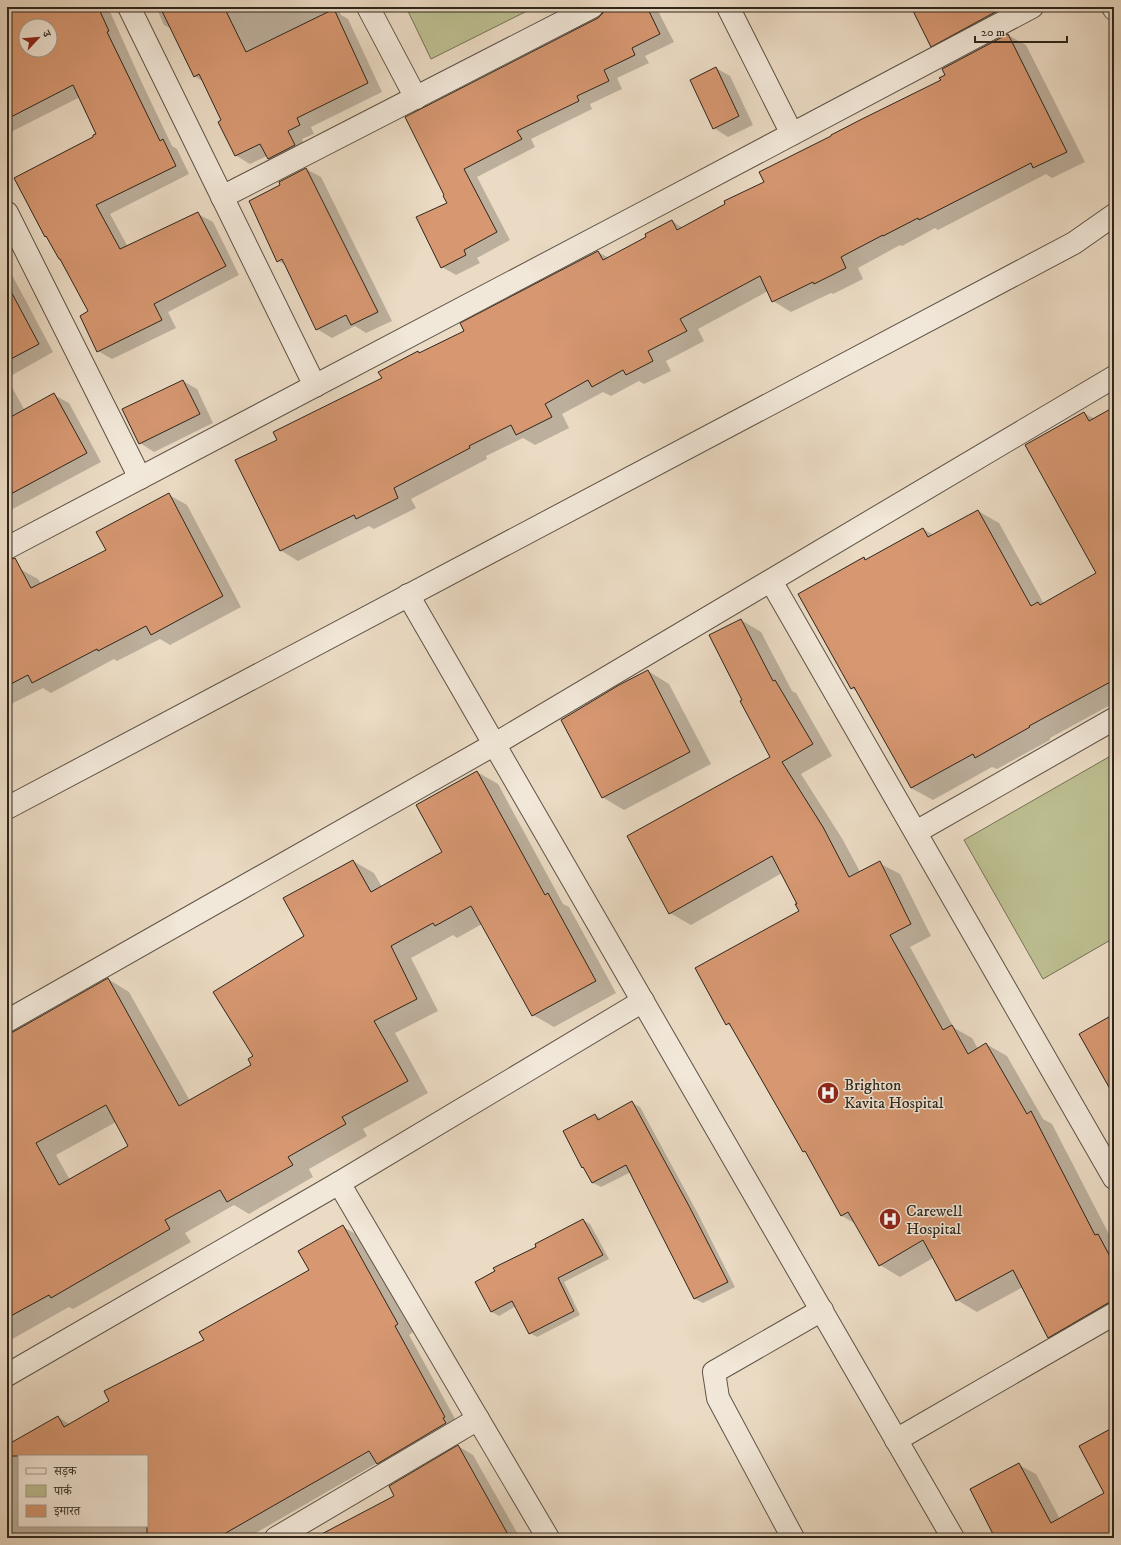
<svg xmlns="http://www.w3.org/2000/svg" width="1121" height="1545" font-family="'IM FELL DW Pica','Noto Serif Devanagari',serif">
<rect width="100%" height="100%" fill="#ebdbc4"/>
<filter id="stains"><feTurbulence type="fractalNoise" baseFrequency=".005" numOctaves="4"/><feColorMatrix values="0 0 0 0 .2 0 0 0 0 .09 0 0 0 0 .02 0 0 0 .5 -.17"/></filter>
<radialGradient id="worn" r=".72"><stop offset=".6" stop-color="#630" stop-opacity="0"/><stop offset="1" stop-color="#630" stop-opacity=".3"/></radialGradient>
<g fill="#bcbe90" stroke="#757256">
<path d="M406,7h129l-104,52z"/>
<path d="M1114,754v184l-71,41 -79,-139z"/>
</g>
<g fill="#0003" fill-rule="evenodd">
<path d="M108,7l34,76 30,63 5,3 12,25 -79,40 18,33 70,-33 15,8 26,53 -71,37 8,16 -64,31 -14,-8 -9,-39 -41,-74 -2,-1 -31,-59 80,-41 3,-3 -18,-37 -73,37v-126zM26,26h24v24h-24z"/>
<path d="M156,7h182l3,8 7,4 34,73 -71,35 3,7 -12,5 7,15 -26,13 -15,-8 -1,-3 -17,8 -15,-9 -12,-34 -19,-39 -10,-6 -22,-47 -8,-4z"/>
<path d="M609,7h47l18,35 -29,14 4,7 -32,15 5,11 -32,15 2,5 -61,30 4,8 -58,30 33,63 -33,18 3,5 -24,12 -14,-8 6,-64 -2,-7 -40,-78 192,-99z"/>
<path d="M912,7h112l-73,50 -20,-11z"/>
<path d="M1008,35l18,10 59,117 -33,16 -6,-4 -108,56 -3,-2 -33,18 -2,-1 -42,23 5,11 -30,15 -2,-1 -40,19 -18,-11 -5,-10 -70,38 6,12 -38,20 5,10 -27,13 -5,-3 -28,15 -8,-4 -41,22 7,14 -34,17 -12,-7 -37,18 1,3 -76,40 5,9 -42,21 -5,-3 -71,35 -18,-11 -2,-110 105,-62 35,-26 2,1 45,-22 -4,-7 137,-72 11,6 39,-20 24,-17 11,7 82,-45 177,-103z"/>
<path d="M716,68l14,8 23,49 -25,12 -14,-9z"/>
<path d="M306,169l15,8 71,144 -26,12 -11,-7 -23,12 -15,-9 -31,-64 -8,-4 4,-75z"/>
<path d="M7,271l4,2 42,79 -46,26 18,33 29,-16 15,8 32,59 -94,50z"/>
<path d="M183,381l14,8 16,34 -59,29 -14,-9z"/>
<path d="M1114,409v294l-64,35v2l-53,29 -5,-2 -59,33 -22,-12 -53,-96 -7,-4 13,-130 3,2 56,-31 11,6 44,-24 21,12 45,81 53,-30 -13,-161 11,6z"/>
<path d="M169,495l18,10 54,102 -71,38 -10,-6 -43,22 -3,-2 -63,34 -8,-5 -36,18v-131l13,-6 18,10 3,5 66,-34z"/>
<path d="M741,620l20,12 31,59 4,2 36,63 -31,18 42,66 17,32 19,-9 21,11 31,62 -21,11 44,81 18,10 6,11 8,-5 21,12 36,63 9,5 62,120v79l-45,26 -20,-12 -26,-50 -46,25 -20,-12 -24,-42 -33,19 -20,-12 -24,-41 -14,-8 -35,-63 -3,-2 -72,-124 -5,-3 73,-112 -1,-8 -17,-31 -91,52 -21,-12 101,-156 -28,-57z"/>
<path d="M648,671l21,13 42,80 -87,46 -22,-13z"/>
<path d="M477,772l21,12 65,120 6,3 47,86 -62,34 -21,-12 -51,-91 -25,14 -4,-3 -42,23 27,53 -43,22 33,60 -65,36 4,7 -58,33 4,8 -64,37 -15,-9 -49,28 6,9 -118,67 -4,-2 -62,35v-288l101,-75 21,13 61,109 62,-35 2,-9 52,-121 47,-75 21,12 8,14 61,-34zM116,1122l14,24 -60,34 -14,-25z"/>
<path d="M632,1103l8,4 57,105 38,75 -32,16 -8,-4 -64,-127 -30,15 -8,-4 -8,-14 -2,-2 12,-52 7,4z"/>
<path d="M583,1220l7,4 19,35 -45,23 16,33 -43,22 -7,-4 -14,-27 -17,10 -7,-4 -16,-29z"/>
<path d="M343,1227l15,8 55,97 -4,3 50,91 -67,46 -15,-9 -130,75h-240v-87l51,-34 13,8 39,-23 200,-131zM19,1456h128v70h-128z"/>
<path d="M1114,1428v110h-117l22,-73 17,9 24,45 45,-25z"/>
<path d="M458,1446l15,9 47,83h-204l79,-42z"/>
</g>
<g fill="#d69771" stroke="#2e261c" fill-rule="evenodd">
<path d="M7,7h91l11,24 -2,1 53,109 3,-2 13,27 -80,39 24,44 78,-37 28,54 -72,38 8,16 -65,32 -17,-36 8,-5 -28,-52h-1l-13,-23 -1,1 -31,-59 79,-41v-2l3,-1 -23,-49 -66,34zM26,26h24v24h-24z"/>
<path d="M160,7h64l22,45 88,-43 34,74 -71,35 3,7 -12,6 7,14 -27,14 -8,-15 -25,12 -17,-34 3,-2 -22,-46 -5,3z"/>
<path d="M604,7h43l13,27 -28,14 3,7 -31,15 5,11 -32,15 2,5 -62,30 5,8 -58,30 33,63 -33,18 2,5 -25,13 -25,-51 31,-14 -4,-7 1,-1 -39,-78 193,-99 5,-5z"/>
<path d="M911,7h84l2,4 -66,36z"/>
<path d="M1008,34l59,118 -34,16 -2,-5 -112,57 -1,-2 -35,18v-1l-42,22 5,11 -32,16 -1,-2 -41,20 -12,-26 -80,43 7,12 -39,20 5,10 -27,14 -3,-5 -31,17 -4,-7 -43,24 7,13 -36,18 -5,-10 -42,21 1,2 -76,40 4,10 -42,21 -2,-4 -74,36 -45,-91 42,-20 -4,-8 109,-54 -4,-6 40,-21 1,2 45,-22 -4,-8 138,-72 5,9 43,-23 -1,-3 27,-14 5,10 48,-26 -1,-3 40,-19 -5,-10 72,-36v-1l31,-16 79,-39 -2,-2 6,-3 -3,-6z"/>
<path d="M716,67l23,49 -26,13 -23,-49z"/>
<path d="M306,168l72,144 -27,13 -5,-10 -30,15 -34,-71 -5,3 -28,-61 31,-16 -1,-3z"/>
<path d="M7,284l32,60 -32,17z"/>
<path d="M183,380l17,34 -61,30 -17,-35z"/>
<path d="M54,393l33,60 -80,43v-77z"/>
<path d="M1114,407v273l-85,46 1,1 -55,31 -2,-4 -62,34 -57,-101 -3,2 -53,-95 66,-37 1,3 58,-32 5,9 50,-27 53,96 7,-4 2,3 56,-32 -71,-128 59,-33 5,9z"/>
<path d="M169,493l54,103 -72,39 -5,-9 -48,25 -1,-2 -65,34 -4,-8 -21,11v-126l8,-2 16,30 75,-38 -10,-18z"/>
<path d="M741,619l32,62 2,-1 38,64 -31,18 41,65 26,50 31,-16 31,63 -21,11 53,95 9,-5 16,29 18,-11 41,71 4,-3 64,124 3,-1 16,30v38l-6,1 -60,35 -35,-68 -57,31 -33,-61 -44,26 -31,-54 -7,4 -36,-65 -2,1 -74,-129 -3,2 -31,-57 104,-57 -4,-7h2l-25,-48 -103,58 -42,-78 143,-79 -30,-56 2,-1 -33,-65z"/>
<path d="M648,670l42,82 -88,46 -41,-78 58,-35z"/>
<path d="M477,771l68,124 3,-2 48,88 -64,35 -61,-110 -36,20 -2,-3 -42,23 26,53 -43,22 34,60 -66,36 4,7 -58,33 5,8 -66,37 -7,-12 -55,30 5,9 -119,69 -2,-3 -42,23v-285l6,-1 95,-54 71,128 72,-41 -3,-6 5,-3 -40,-64 91,-56 -21,-38 70,-38 18,32 71,-40 -26,-47zM106,1105l22,41 -69,39 -23,-42z"/>
<path d="M1114,1014v82l-35,-62z"/>
<path d="M632,1101l57,105 39,76 -34,17 -68,-134 -34,18 -9,-16 -1,1 -19,-37 32,-17 3,6z"/>
<path d="M583,1219l20,36 -45,23 16,33 -45,23 -17,-33 -21,11 -16,-30 20,-11 -2,-3 43,-21 -1,-3z"/>
<path d="M343,1225l55,99 -3,2 50,91 -2,1 3,5 -69,41 -8,-13 -152,87h-70v-82h-140v-11l51,-29 6,11 45,-26 -5,-10 100,-51 -5,-8 110,-62 -11,-19z"/>
<path d="M1114,1427v111h-119l-25,-49 49,-26 32,60 53,-30 -25,-47z"/>
<path d="M458,1445l52,93h-196l80,-42 -5,-10z"/>
</g>
<g fill="none" stroke-linecap="round" stroke-linejoin="round">
<g stroke="#5d5346" stroke-width="24">
<g id="minor">
<path d="M129,7l186,379"/>
<path d="M368,7l48,91"/>
<path d="M728,7l64,127"/>
<path d="M1113,7l1,2"/>
<path d="M222,197l370,-190"/>
<path d="M7,213l133,265"/>
<path d="M7,548l634,-334 391,-207"/>
<path d="M771,581l343,597"/>
<path d="M408,595l545,943"/>
<path d="M7,808l1067,-565 40,-28"/>
<path d="M916,832l198,-113"/>
<path d="M7,1021l488,-277 619,-367"/>
<path d="M339,1183l209,355"/>
<path d="M7,1375l332,-192 304,-182"/>
<path d="M896,1440l218,-126"/>
<path d="M276,1538l202,-119"/>
<path d="M793,1538l-75,-140 -4,-26 108,-62"/>
</g>
</g>
<use href="#minor" stroke="#f2e8d9" stroke-width="22"/>
</g>
<defs>
<g id="hospital-disc" transform="scale(1.15)"><circle r="9.5" fill="#8f2418" stroke="#f2e8d9"/><path d="M-5-5h3v3.5h4V-5h3V5h-3V1.5h-4V5h-3Z" fill="#fff"/></g>
</defs>
<g fill-rule="evenodd">
<use href="#hospital-disc" x="828" y="1093"/>
<use href="#hospital-disc" x="890" y="1219"/>
</g>
<g text-anchor="middle" stroke-width="3" stroke-linejoin="round" paint-order="stroke">
<g font-size="16" fill="#2e261c" stroke="#f2e8d9" text-anchor="start">
<text x="844" y="1090">Brighton<tspan x="844" dy="18">Kavita Hospital</tspan></text>
<text x="906" y="1216">Carewell<tspan x="906" dy="18">Hospital</tspan></text>
</g>
</g>
<rect width="1121" height="1545" fill="none" stroke="#ebdbc4" stroke-width="24"/>
<rect x="8" y="8" width="1105" height="1529" fill="none" stroke="#2e261c" stroke-width="2"/>
<rect x="12" y="12" width="1097" height="1521" fill="none" stroke="#2e261c"/>
<rect x="18" y="1455" width="130" height="72" fill="#f2e8d9" stroke="#a49a8d"/>
<rect x="26" y="1468" width="20" height="6" fill="#f2e8d9" stroke="#a49a8d"/>
<text x="54" y="1475" font-size="12" fill="#2e261c">सड़क</text>
<rect x="26" y="1485" width="20" height="12" fill="#bcbe90" stroke="#a49a8d"/>
<text x="54" y="1495" font-size="12" fill="#2e261c">पार्क</text>
<rect x="26" y="1505" width="20" height="12" fill="#d69771" stroke="#a49a8d"/>
<text x="54" y="1515" font-size="12" fill="#2e261c">इमारत</text>
<g transform="translate(38 38) rotate(64)"><circle r="19" fill="#f2e8d9" stroke="#a49a8d"/>
<path d="M0-3L7 15L0 10L-7 15Z" fill="#8f2418"/>
<text y="-6" font-size="11" font-weight="bold" text-anchor="middle" fill="#2e261c">उ</text>
</g>
<path d="M975 36v6h92v-6" fill="none" stroke="#2e261c" stroke-width="2"/>
<text x="981" y="36" font-size="12" fill="#2e261c" stroke="#f2e8d9" stroke-width="3" paint-order="stroke">20 m</text>
<rect width="100%" height="100%" filter="url(#stains)"/>
<rect width="100%" height="100%" fill="url(#worn)"/>
</svg>
